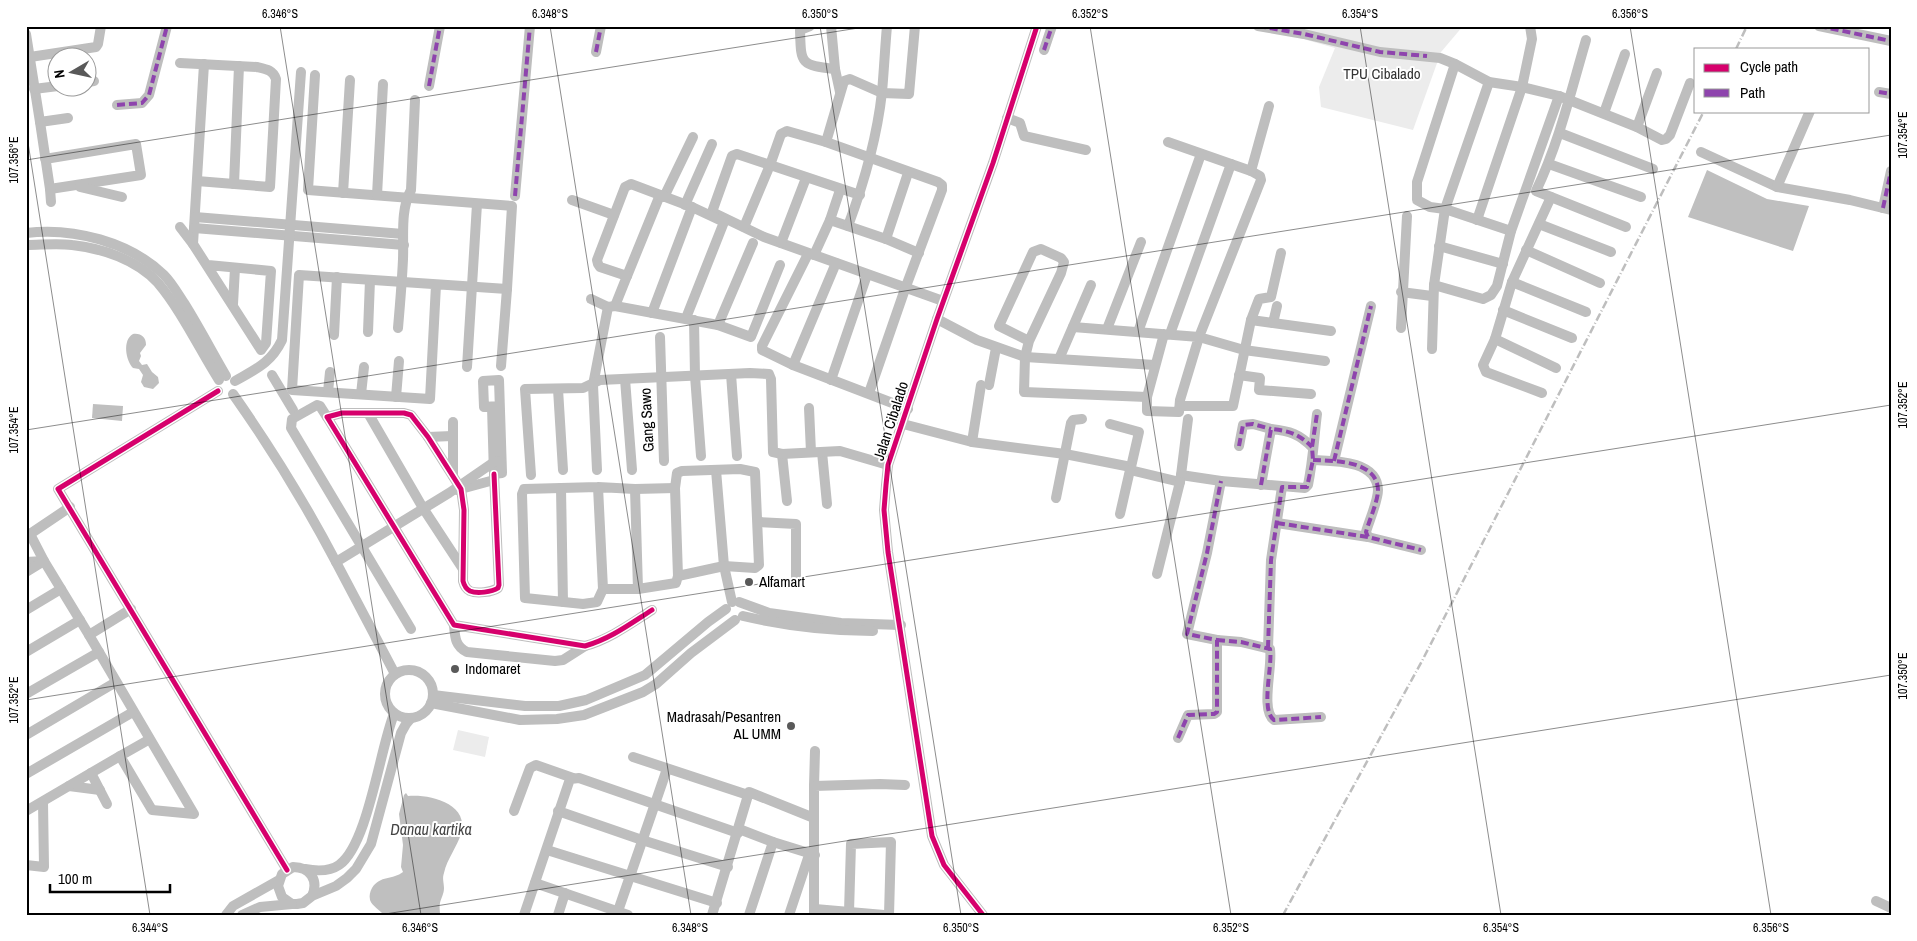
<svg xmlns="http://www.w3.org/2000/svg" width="1917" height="941" font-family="'Archivo Narrow',sans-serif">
<rect width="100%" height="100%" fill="#fff"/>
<g fill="#ececec">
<path d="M1299,26h164l-22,26 -28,78 -92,-23 -2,-20 16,-39 -39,-11z"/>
<path d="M458,730l31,7 -4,20 -32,-7z"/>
</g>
<g fill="#bfbfbf">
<path d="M1707,170l60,29 42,7 -16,45 -105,-34z"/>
<path d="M133,334c8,-1 13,3 13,11l-6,8 1,3 -2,5 3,4 5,-1 5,8 6,5 1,6 -6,6 -9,-2 -3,-5 2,-7 -4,-6 -6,-1c-7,-7 -11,-28 0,-34z"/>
<path d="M93,404l30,2 -1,15 -30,-3z"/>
<path d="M406,793l2,3c21,-2 62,7 53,38 -4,13 -14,25 -17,39 -2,5 0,10 0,15 0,6 -3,10 -4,15 -1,3 0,8 0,12h-56c-4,-5 -12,-9 -14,-15 -1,-5 0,-8 2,-12 8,-13 21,-8 31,-16l-2,-5 2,-22 -4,-31 5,-19z"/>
</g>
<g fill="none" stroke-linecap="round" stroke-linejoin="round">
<g stroke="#bebebe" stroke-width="10">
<path d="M810,26l-10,4c1,34 0,35 35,39"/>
<path d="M831,26l4,43 5,23"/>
<path d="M1258,26l46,8 76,18 60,6 15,6 34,18 33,5 37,9 78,31 25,13 4,-1 4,-4 20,-52"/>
<path d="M1819,26l72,15"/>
<path d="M26,34l14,88 28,-4"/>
<path d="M1586,40c-15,51 -27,103 -50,151l90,36"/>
<path d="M1044,50l8,-24"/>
<path d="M596,52l5,-26"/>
<path d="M30,57l66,-10 2,-3 3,-18"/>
<path d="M180,63l77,4c9,2 16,3 19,12l-6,108 -73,-6"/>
<path d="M204,64l-11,180 68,106 5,-7 5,-72 -63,-6"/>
<path d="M1455,64l-38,118v18l13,7 15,2 66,22"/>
<path d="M315,75l-7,115 204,16 -5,83"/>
<path d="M88,82l6,-1"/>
<path d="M1489,82l-44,127 -11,76 49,14 8,-4 6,-9 14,-55 48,-135"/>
<path d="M429,86l11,-60"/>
<path d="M34,89l24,-3"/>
<path d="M1879,92l12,2"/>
<path d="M117,105l25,-2 7,-8 18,-69"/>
<path d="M1604,113l21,-59"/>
<path d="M1007,118l13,5 4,13 62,14"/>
<path d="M40,122l10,67 91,-14 -5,-31 -91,15"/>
<path d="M1637,127l20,-54"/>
<path d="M1560,133l93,36"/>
<path d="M1168,142l83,29 9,5 1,4 -62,157 45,13 81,11"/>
<path d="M1701,152l76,35 73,13 41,10"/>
<path d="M1549,164l92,33"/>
<path d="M1251,171l18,-65"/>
<path d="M234,184l5,-118"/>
<path d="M80,187l42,10"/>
<path d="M1777,187l33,-76"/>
<path d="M50,189l1,13"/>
<path d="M343,193l7,-113"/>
<path d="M377,195l6,-111"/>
<path d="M860,195l-123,-41 -5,2 -20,56 52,25 179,64"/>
<path d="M515,196l15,-170"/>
<path d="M664,197l29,-60"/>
<path d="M572,200l42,15"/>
<path d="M685,205l27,-61"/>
<path d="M1883,208l8,-37"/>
<path d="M195,217l208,17"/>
<path d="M830,220l56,19 33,14"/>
<path d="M1477,220l45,-133 10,-48 -2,-13"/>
<path d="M1539,224l72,28"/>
<path d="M848,226c16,-43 29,-88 34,-134 2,-22 3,-44 5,-66"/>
<path d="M180,227l13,17"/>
<path d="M744,227l26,-62 11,-31 6,-3 39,11"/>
<path d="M194,228l210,17"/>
<path d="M26,233c47,-6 104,9 138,42 8,8 14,19 20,28 15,24 28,49 42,73"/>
<path d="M886,239l22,-66"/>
<path d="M781,243l25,-65"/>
<path d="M26,245c15,0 31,-2 46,0 30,3 65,15 86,38 23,27 42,67 61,97"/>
<path d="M1439,246l64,18"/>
<path d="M1526,250l74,33"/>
<path d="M808,254l-46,92v4l31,15 115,44"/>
<path d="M814,255l16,-35 10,-30"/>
<path d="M627,276l33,-81"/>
<path d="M1512,282l74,30"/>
<path d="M436,285l-6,114 -138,-9 7,-115 208,14 -6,77"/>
<path d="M1401,292l31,4"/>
<path d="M591,299l17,8"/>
<path d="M233,304l2,-36"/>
<path d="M615,306l12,-30 -27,-9 -2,-3 -1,-4 28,-73 6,-3 61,23 32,15 -38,96"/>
<path d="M1503,310l69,28"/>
<path d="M652,313l40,-106"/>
<path d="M937,319l40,21 48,17 130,8"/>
<path d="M694,320l1,56 6,80"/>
<path d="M1251,320l22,3 4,-17"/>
<path d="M1273,323l58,8"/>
<path d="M718,325l33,12 29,-72"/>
<path d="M1073,327l126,10 -19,63 -1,12 -32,-1v-14l17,-63"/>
<path d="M398,328c2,-23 4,-46 5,-69 1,-22 -3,-49 8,-69l4,-90"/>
<path d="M1401,328l6,-112"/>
<path d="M1107,329l34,-87"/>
<path d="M368,332l2,-52"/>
<path d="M1138,332l63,-178"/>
<path d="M1170,334l61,-170"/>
<path d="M334,335l3,-58"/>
<path d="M660,337l4,124"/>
<path d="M1495,339l61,29"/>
<path d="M1029,341l-30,-15 34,-74 8,-3 20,9 3,4 -3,11 -32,68 -4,16 -1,35 123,5"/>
<path d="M1432,349l2,-64"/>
<path d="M1059,359l32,-74"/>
<path d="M793,365l43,-102"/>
<path d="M467,367l10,-163"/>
<path d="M731,374l6,82"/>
<path d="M272,375l21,35"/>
<path d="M1239,375l21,3 -1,12 52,4"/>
<path d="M625,379l7,91"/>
<path d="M831,380l36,-105"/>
<path d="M235,381c21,-12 36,-18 47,-41l19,-268"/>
<path d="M989,385l7,-37"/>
<path d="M558,389l5,81"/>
<path d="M218,391l-160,98 229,381"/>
<path d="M328,392l2,-20"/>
<path d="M869,393l36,-104 37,-99v-5l-4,-3 -112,-40 18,-61 6,-2 32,14 27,1 6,-68"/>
<path d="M1542,393l-56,-21 -3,-7 12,-26 17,-57 39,-85"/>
<path d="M233,394c38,54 72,109 103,168"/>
<path d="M361,394l3,-27"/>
<path d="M396,397l3,-36"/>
<path d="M1180,406h53l18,-86 8,-21 12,-2 10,-44"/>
<path d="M492,407l2,67 8,-1 -3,-93 -16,1 1,26 15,-1"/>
<path d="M809,408l2,44"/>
<path d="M368,413l55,95 40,61"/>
<path d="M327,417l-7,-11 -3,-1 -25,14 -1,9 120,201"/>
<path d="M903,424l69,18 93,12 66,13 -1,3 50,12 1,-7 40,6 84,7 3,-3c5,-24 6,-47 9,-71"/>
<path d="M1110,424l29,8 -8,35"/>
<path d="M428,437l24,-1"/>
<path d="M972,442l9,-57"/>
<path d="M1239,446l4,-21 10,-1 18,5"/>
<path d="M822,452l5,52"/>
<path d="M782,454l5,47"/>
<path d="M1313,460c21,1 64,0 65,30 0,11 -9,31 -12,42l2,5"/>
<path d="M1334,461l37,-155"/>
<path d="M597,470l-4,-85 15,-78 7,-1 103,19 35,-82"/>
<path d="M716,470l8,96 8,36"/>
<path d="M494,474l5,111 -1,3c-6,4 -21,6 -28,3 -4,-2 -6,-6 -7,-10l1,-71 -3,-21 -33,-52 -17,-22 -7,-2h-62l-15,4 127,208 131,21c25,-7 45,-22 67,-36"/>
<path d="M531,475l-6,-86 58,-1 17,-8 150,-7 19,1 2,5 2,73 9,2 58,-3 48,14"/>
<path d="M1181,475l7,-56"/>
<path d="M453,476v-54"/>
<path d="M1261,485l10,-56c19,2 28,5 41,18"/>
<path d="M598,487l5,102 -6,13 -14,2 -58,-6 -3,-104 2,-5 74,-2 37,2 40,-1"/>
<path d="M561,488l2,114"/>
<path d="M635,489l3,100"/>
<path d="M457,490l37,-10"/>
<path d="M1056,498l15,-75 2,-3 9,-1"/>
<path d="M1120,514l10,-44"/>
<path d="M759,522l37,2v55"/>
<path d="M1277,523l91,14 53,13"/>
<path d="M26,562l18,-1 45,74 42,-26"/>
<path d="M26,572l18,-11 -14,-27 40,-27"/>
<path d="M1157,574l23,-92"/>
<path d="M603,589h35l38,-6 2,-7 -3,-88 2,-15 5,-2 58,-2 15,3 4,93 -4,3 -31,-2 -46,10"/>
<path d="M739,602l30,11 72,10 60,2"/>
<path d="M26,610l35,-21"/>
<path d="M743,616c43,10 87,15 130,15"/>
<path d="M454,625c1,12 1,21 13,27l88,9 8,-1 22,-14"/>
<path d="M89,635l105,179 -42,-4 -32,-54 30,-17"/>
<path d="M1217,640l24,2 29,7c3,17 -10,61 4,71l47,-3"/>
<path d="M1268,648l3,-88 11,-73"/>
<path d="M26,652l54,-32"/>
<circle cx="409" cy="694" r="24"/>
<path d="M395,674l-59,-112 113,-69 45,-31 7,-1"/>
<path d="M26,694l73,-42"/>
<path d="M433,695l92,11h34l27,-6 59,-25 63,-53 18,-13"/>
<path d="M431,703l89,17 37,-1 27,-4 59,-23 13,-8 35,-31 44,-33"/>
<path d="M26,735l90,-53"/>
<path d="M1178,738l10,-23 26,-1 3,-2v-72l-30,-6 20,-81 14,-72"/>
<path d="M633,757l115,38"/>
<path d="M91,773l16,31"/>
<path d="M26,774l107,-62"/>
<path d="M69,786l31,4"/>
<path d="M814,786l1,-35"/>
<path d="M26,811l94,-55"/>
<path d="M514,811l16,-43 6,-3 37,13"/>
<path d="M558,811l84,29 86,27"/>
<path d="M739,829l34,13 42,13"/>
<path d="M547,850l170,53"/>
<path d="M26,865l18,2 -1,-65"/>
<path d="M305,869c11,2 24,3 34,-4 29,-20 41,-117 55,-151"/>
<path d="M535,883l93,32"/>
<path d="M312,896c7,-16 -2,-29 -19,-29l-11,7 -4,12 4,11 10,7h5l6,-1 9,-7 24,-10 11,-8 9,-9 15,-25 30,-111 5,-9 5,-6"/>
<path d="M1876,901l15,7"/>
<path d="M815,909l69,6"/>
<path d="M618,911l49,-142"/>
<path d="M849,912l2,-68 40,-2 -2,73"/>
<path d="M226,915l7,-9 46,-26"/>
<path d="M242,915l18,-8 32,-3"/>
<path d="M524,915l46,-136 9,-1 159,55"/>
<path d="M558,915l7,-22"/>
<path d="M712,915l37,-123 65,26"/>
<path d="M749,915l24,-73"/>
<path d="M789,915l21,-63"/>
<path d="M814,915v-129l66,-2 25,1"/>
<path d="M983,915l-39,-50 -12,-29 -44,-284 -4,-42 2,-25 2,-20 49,-146 56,-156 44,-137"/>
</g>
<g stroke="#bebebe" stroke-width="2.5" stroke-dasharray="8 2.5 1 2.5" stroke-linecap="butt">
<path d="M1736,49l11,-23"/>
<path d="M1283,915l139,-254 282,-550"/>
</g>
<g stroke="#8e44ad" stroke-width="4" stroke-dasharray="8 4" stroke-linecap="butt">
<path d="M1258,26l46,8 76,18 47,4"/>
<path d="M1819,26l72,15"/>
<path d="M1044,50l8,-24"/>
<path d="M596,52l5,-26"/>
<path d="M429,86l11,-60"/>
<path d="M1879,92l12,2"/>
<path d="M117,105l25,-2 7,-8 18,-69"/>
<path d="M515,196l15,-170"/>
<path d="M1883,208l8,-37"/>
<path d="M1239,446l4,-21 10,-1 18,5"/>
<path d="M1313,460c21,1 64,0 65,30 0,11 -9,31 -12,42l2,5"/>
<path d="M1334,461l37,-155"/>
<path d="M1261,485l10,-56c19,2 28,5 41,18"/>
<path d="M1277,523l91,14 53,13"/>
<path d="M1217,640l24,2 29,7c3,17 -10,61 4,71l47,-3"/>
<path d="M1268,648l3,-88 11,-73h25l6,-27 -1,-13 5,-33"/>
<path d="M1178,738l10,-23 26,-1 3,-2v-72l-30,-6 20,-81 14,-72"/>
</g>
<g stroke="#fff" stroke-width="8">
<g id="cycleway">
<path d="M218,391l-160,98 229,381"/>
<path d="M494,474l5,111 -1,3c-6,4 -21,6 -28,3 -4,-2 -6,-6 -7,-10l1,-71 -3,-21 -33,-52 -17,-22 -7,-2h-62l-15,4 127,208 131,21c25,-7 45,-22 67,-36"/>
<path d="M983,915l-39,-50 -12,-29 -44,-284 -4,-42 2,-25 2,-20 49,-146 56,-156 44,-137"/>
</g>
</g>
<use href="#cycleway" stroke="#d6006c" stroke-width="5"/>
</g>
<path fill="none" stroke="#000" stroke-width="1" stroke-opacity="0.45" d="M280,26l141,889M550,26l141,889M820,26l141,889M1090,26l141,889M1360,26l141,889M1630,26l141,889M26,130l124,785M26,160l845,-134M26,430l1865,-295M26,700l1865,-295M379,915l1512,-240"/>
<g fill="#595959" stroke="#fff" stroke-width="2">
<circle cx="749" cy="582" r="5"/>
<circle cx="455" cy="669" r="5"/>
<circle cx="791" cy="726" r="5"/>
</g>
<g text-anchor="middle" stroke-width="4" stroke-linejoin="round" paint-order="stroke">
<g font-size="15" fill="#333" stroke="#fff">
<text x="1382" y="79">TPU Cibalado</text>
</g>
<g font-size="15" fill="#000" stroke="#fff">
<text transform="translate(647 420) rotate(-93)" y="5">Gang Sawo</text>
<text transform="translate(891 421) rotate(-72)" y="5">Jalan Cibalado</text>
</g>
<g font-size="15" fill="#000" stroke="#fff" text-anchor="start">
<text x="759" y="587">Alfamart</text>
<text x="465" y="674">Indomaret</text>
<text x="781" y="722" text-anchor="end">Madrasah/Pesantren<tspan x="781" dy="17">AL UMM</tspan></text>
</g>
<g font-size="16" font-style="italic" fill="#444" stroke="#fff">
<text x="431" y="835">Danau kartika</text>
</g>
</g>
<rect width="1917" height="941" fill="none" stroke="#ffffff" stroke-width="55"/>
<rect x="1694" y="48" width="175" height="65" fill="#ffffff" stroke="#999999"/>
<rect x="1704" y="64" width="25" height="8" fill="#d6006c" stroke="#999999"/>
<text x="1740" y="72" font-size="15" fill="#000000">Cycle path</text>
<rect x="1704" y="89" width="25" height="8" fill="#8e44ad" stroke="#999999"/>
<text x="1740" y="98" font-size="15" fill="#000000">Path</text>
<g transform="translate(72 72) rotate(261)"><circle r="24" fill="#ffffff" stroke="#999999"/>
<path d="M0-4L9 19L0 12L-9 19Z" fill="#595959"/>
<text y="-8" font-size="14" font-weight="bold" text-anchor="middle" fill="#000000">N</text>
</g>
<path d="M50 884v8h120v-8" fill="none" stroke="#000000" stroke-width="2.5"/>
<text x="58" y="884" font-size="15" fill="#000000" stroke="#ffffff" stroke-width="4" paint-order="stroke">100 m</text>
<rect x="28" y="28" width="1862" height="886" fill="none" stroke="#000" stroke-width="2"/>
<g font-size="12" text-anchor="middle" fill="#000">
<text x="280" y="18">6.346°S</text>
<text x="550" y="18">6.348°S</text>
<text x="820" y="18">6.350°S</text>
<text x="1090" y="18">6.352°S</text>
<text x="1360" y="18">6.354°S</text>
<text x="1630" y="18">6.356°S</text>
<text transform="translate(1903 135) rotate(-90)" y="4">107.354°E</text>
<text transform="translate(14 160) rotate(-90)" y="4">107.356°E</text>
<text transform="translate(1903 405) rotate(-90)" y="4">107.352°E</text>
<text transform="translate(14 430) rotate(-90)" y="4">107.354°E</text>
<text transform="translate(1903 676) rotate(-90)" y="4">107.350°E</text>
<text transform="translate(14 700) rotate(-90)" y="4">107.352°E</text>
<text x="150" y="932">6.344°S</text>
<text x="420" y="932">6.346°S</text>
<text x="690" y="932">6.348°S</text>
<text x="961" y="932">6.350°S</text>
<text x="1231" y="932">6.352°S</text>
<text x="1501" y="932">6.354°S</text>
<text x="1771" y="932">6.356°S</text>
</g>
</svg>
